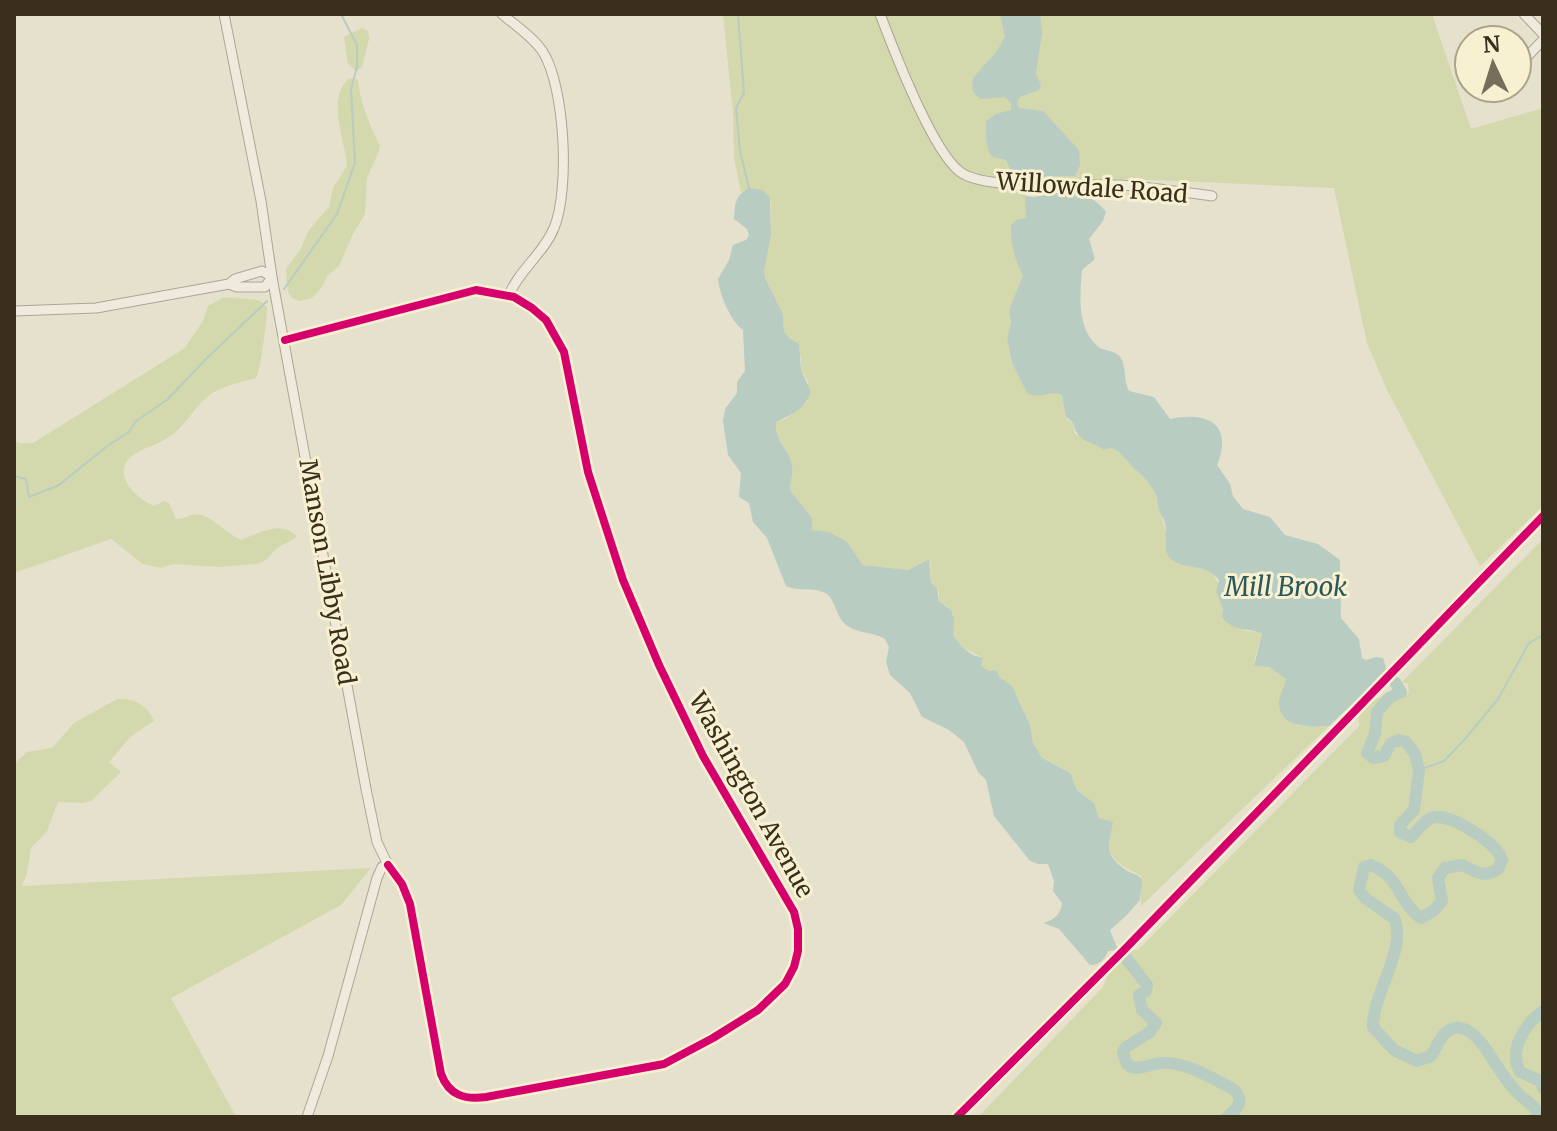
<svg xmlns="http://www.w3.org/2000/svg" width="1557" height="1131" font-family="Merriweather,serif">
<rect width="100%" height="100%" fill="#e6e1cc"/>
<g fill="#d3d8ad">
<path d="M723,14h709l39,115 72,-21v398l-63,60 -93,-176 -20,-47 -33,-155 -205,-9 -103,1v38l-13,4c1,18 2,37 10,53l-14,35 2,12 -4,17 5,24 15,30 27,-1 8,3 5,25 6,2 2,12 29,16c13,-5 16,5 25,13 10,11 24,20 28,35 7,24 9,44 22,66 37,3 42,14 44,49l22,18 17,1 -8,29 1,5 14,1 17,12 -2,38 14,9h31l-188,180v-30c-30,-16 -38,-20 -28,-54l-14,-4 -5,-15 -17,-13 -7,-17 -28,-15 -10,-15 -2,-18 -18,-39 -31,-20 2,-8 -21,-11 -9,-12v-21l-5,-7 -9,-6v-9l-8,-9 -1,-22 -21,9 -46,-5 -16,-23 -35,-12v-12l-22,-28c0,-8 4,-17 2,-26 -4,-16 -18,-24 -16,-42l10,-3 22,-18v-20l-7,-11v-13l-17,-26 -1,-17 -18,-36 -2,-7 8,-36v-33l-22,-14 -8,4 -7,-34 -1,-45z"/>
<path d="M362,28l6,3 1,8 -7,28 -6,4 -8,-7 -4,-27z"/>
<path d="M349,78l9,2c2,22 12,47 22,66l-1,5 -12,27 -2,36 -12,20 -14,32 -12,10 -5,11 -10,11 -12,3 -8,-3 -4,-6 -2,-23 14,-19 9,-20 20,-23 4,-19 14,-22c-2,-27 -21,-66 2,-88z"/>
<path d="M224,297l34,3 9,7c0,11 -6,63 -11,71 -17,5 -38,8 -51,21 -12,11 -20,26 -33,36 -12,9 -27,12 -39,20 -23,18 2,43 21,51l10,-5 5,2 7,16c9,0 17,-7 26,-4 11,3 26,19 39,25 18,-7 41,-21 56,-3l-20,11 -11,12 -9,4 -40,3 -44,-3 -12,4 -18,-4 -32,-25 -97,34v-134l4,4h15l152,-95 18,-27 5,-15z"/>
<path d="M1543,539v578h-565l125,-130 5,-13 21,-24h9l221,-224 -1,-13c22,-21 25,-16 51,-20l-1,-9 -6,-2z"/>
<path d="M117,699c17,-1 30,5 37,22l-23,15 -22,26 12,10 -30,29 -8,2 -25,-1 -11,29 -16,17 -4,25 -5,13 349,-18 -30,37 -170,93 65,119h-222v-353l13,-12 25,-4 22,-25z"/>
</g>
<g fill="#b8ccc2">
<path d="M1000,14h40l2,19 -6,41 5,11 -2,5 -19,7 -3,5 2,6 24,3 36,39 1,15 -5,11 -58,1 -4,-2 -7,-15c-4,-2 -10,-1 -14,-4 -6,-5 -7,-28 -6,-35l10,-7 15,-4v-7l-6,-6 -24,2c-8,-5 -10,-11 -8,-21l24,-27 8,-14z"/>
<path d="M749,188l14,2 7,8 1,37 -7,36 1,7 18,36 1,17 6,8 9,5 2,26 10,22c-6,17 -20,23 -35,30 -2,18 12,26 16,42 2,9 -2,18 -2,26l22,28v12l17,2 18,10 16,23 46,5 20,-11 2,24 6,5 2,13 12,9 3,9 -1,16 9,12 11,8 10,3 -2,8 8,5 7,-1 3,7 13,9 18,39 3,18 9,15 28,15 7,17 17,13 5,15 14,4c-3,21 -12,31 13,48 7,5 11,2 16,10l-2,20 -14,16 -16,14 8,20 -10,1c-2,7 -9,15 -18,14l-31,-36 -16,-6c11,-3 18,-9 19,-20l-9,-12 1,-10 -6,-17h-10l-8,-3 -36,-45 -8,-36 -8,-8 -14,-30 -15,-12 -27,-13 -12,-24 -20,-18 -4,-13 3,-15 -4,-8c-13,-8 -30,-5 -41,-16 -9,-9 -9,-27 -21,-31 -12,-5 -24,0 -37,-6l-19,-48 -14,-16 -4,-19 -10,-6 2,-24 -13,-18 -5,-34 2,-12 12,-16v-11l8,-11 -2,-41c-12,-8 -24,-37 -25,-51l11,-19 4,-15 13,-5 3,-5 -2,-6 -13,-10c1,-15 1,-24 15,-31z"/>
<path d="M1066,190c14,1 32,10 40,22l-3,9 -14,18 6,20 -13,11c-2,25 -6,60 18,78 6,3 14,3 18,7 9,6 5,26 11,36l25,6 16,22c37,-8 64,5 47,46l13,19 3,12 10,13 27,8 15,18 33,9 22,16 1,58 18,21 3,19 4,2 10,-3 7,1 4,13 -58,55c-18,0 -48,4 -50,-22 0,-10 6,-17 7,-25l-17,-12 -15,-1 8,-33c-15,-5 -30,-2 -40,-16l1,-8 -7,-18 3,-11c-18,-20 -34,-8 -49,-22 -8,-8 -2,-23 -5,-35 -2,-7 -2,-4 -5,-11 -3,-5 -2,-12 -4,-17 -7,-15 -18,-22 -28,-33 -8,-8 -12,-17 -24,-12 -17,-12 -26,-6 -31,-28l-7,-5 -4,-22c-10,-6 -22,5 -35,-2l-15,-30 -5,-24 4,-17 -2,-12 14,-35c-8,-14 -13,-32 -12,-50l5,-5 10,-2 -1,-22 9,1z"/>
</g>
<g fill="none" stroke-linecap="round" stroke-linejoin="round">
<g stroke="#b8ccc2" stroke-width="2">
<path d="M738,14l6,79 -8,15 4,43 9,37"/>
<path d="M284,289l53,-75 18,-51 -4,-74 6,-22v-22l-16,-31"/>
<path d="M14,476l12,3 3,18 30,-12 47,-38 23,-15 7,-11 32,-22 36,-38 63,-60"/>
<path d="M1419,770l25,-9 21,-22 33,-40 31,-56 14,-8"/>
<path d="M1538,1079l5,-2"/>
</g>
<g stroke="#b8ccc2" stroke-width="12">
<path d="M1395,682l6,10 -12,6 -12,14 -2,22 -8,19 6,5 11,-2 7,-13 8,-3 7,2 9,12 4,16 -5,40 -14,15v7l11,5c7,-6 14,-19 24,-20 18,-2 62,26 67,43l-4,9c-15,10 -23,2 -36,-4l-17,3 -7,10 4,23 -9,10 -12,7c-23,-15 -19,-40 -50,-53l-7,2 -5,23 6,8 30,21c11,34 -22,72 -22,108l21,23 23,11 14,-5c6,-9 11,-26 24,-28 8,-1 17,4 22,10 16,17 24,40 42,56 8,8 17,12 21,23"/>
<path d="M1126,958l21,27 -1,6 -7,4 3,15 14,13 -6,9 -25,16 -2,5 4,11c10,9 23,-1 36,-1 25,-1 48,15 70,26 12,11 5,20 -6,28"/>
<path d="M1543,1011c-18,13 -35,39 -23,61l21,9 2,7"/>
</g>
<g stroke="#aba595" stroke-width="11">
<g id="minor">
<path d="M224,14l37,187 11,76 94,512 11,53 11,23 -6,2 -5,11 -49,178 -21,61"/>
<path d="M502,14c14,12 31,23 41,38 22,35 27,138 11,176 -10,25 -35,42 -45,67"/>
<path d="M880,14c14,37 51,134 79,157 25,21 126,12 162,14 30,2 60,7 91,11"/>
<path d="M1524,14l19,20"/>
<path d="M1517,67l26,-27"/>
<path d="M14,311l82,-3 133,-24 6,-5 27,-8 10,6 -7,10h-28l-8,-3"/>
<path d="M285,340l191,-50 38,7 18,11 14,12 18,32 24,120 35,108 36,85 44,91 91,156 4,17v22l-4,16 -9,17 -27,26 -45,28 -49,26 -178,33c-22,3 -37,-2 -45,-23l-31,-170 -8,-20 -14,-19"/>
</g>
</g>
<use href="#minor" stroke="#eeeade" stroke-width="9"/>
<g stroke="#f8f1d1" stroke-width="13">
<g id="cycleway">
<path d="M285,340l191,-50 38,7 18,11 14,12 18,32 24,120 35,108 36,85 44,91 91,156 4,17v22l-4,16 -9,17 -27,26 -45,28 -49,26 -178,33c-22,3 -37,-2 -45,-23l-31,-170 -8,-20 -14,-19"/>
<path d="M957,1117l168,-168 418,-433"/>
</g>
</g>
<use href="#cycleway" stroke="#d6006c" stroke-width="8"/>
</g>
<g text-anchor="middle" stroke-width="6" stroke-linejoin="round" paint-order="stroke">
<g font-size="24" fill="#3a2e1d" stroke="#f8f1d1">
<text transform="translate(1092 188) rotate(4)" y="8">Willowdale Road</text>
<text transform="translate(327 572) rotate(80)" y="8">Manson Libby Road</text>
<text transform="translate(751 795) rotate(61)" y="8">Washington Avenue</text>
</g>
<g font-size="26" font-style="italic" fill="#2b595b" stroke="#f8f1d1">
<text x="1286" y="596">Mill Brook</text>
</g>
</g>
<rect width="1557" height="1131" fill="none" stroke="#3a2e1d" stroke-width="32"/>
<g transform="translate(1493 64) rotate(356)"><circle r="38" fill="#f8f1d1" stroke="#aca389" stroke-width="2"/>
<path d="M0-6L14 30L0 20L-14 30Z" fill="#766d5a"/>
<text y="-12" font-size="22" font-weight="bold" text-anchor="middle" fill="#3a2e1d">N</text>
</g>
</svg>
